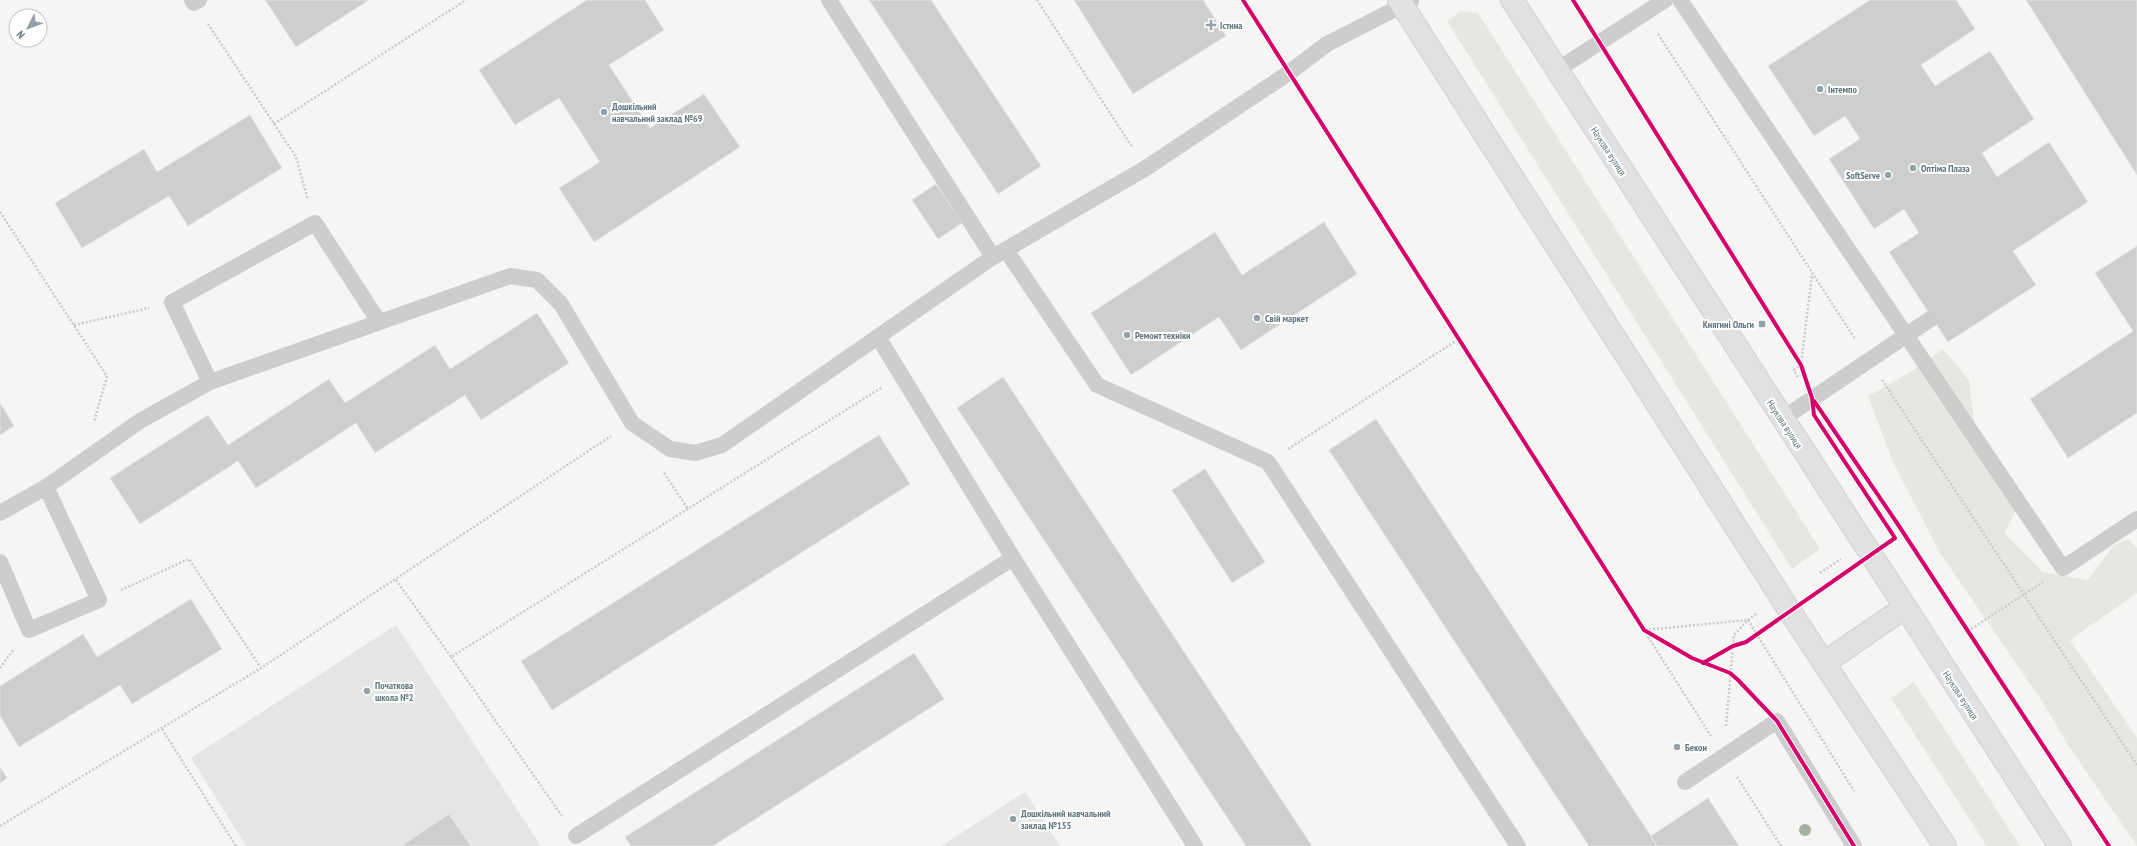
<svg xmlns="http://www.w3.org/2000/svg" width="2137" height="846" font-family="'PT Sans Narrow',sans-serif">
<rect width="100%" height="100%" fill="#f5f5f3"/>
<g fill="#e4e6e5">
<path d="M396,625l145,221h-295l-55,-88z"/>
<path d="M1025,792l35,54h-119z"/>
</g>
<g fill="#e5e8e1">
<path d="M1461,11l17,2 342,536 -28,20 -345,-548z"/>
<path d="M1943,349l26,31 9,72 43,49 -17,32 39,39 45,8 25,-34 15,-7 9,9v45l-67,47 67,98v108l-67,-98 -28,-47 -102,-148 -47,-91 -25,-66 44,-25z"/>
<path d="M1914,682l106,164h-33l-96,-148z"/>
</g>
<g fill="#cdcfcf" stroke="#e4e4e3">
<path d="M265,0h104l-73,47z"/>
<path d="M587,0h58l19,30 -55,35 41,63 54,-34 36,53 -146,95 -35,-54 41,-26 -41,-64 -44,27 -36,-55z"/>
<path d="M869,0h62l110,166 -43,28z"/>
<path d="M1074,0h129l23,36 -93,58z"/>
<path d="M1870,0h86l19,29 -54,36 14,21 55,-35 44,68 -52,34 15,24 52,-35 39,60 -75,49 23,34 -88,57 -59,-90 30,-19 -15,-24 -30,20 -45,-70 31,-20 -15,-23 -31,20 -46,-70z"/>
<path d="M2026,0h111v175z"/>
<path d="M250,115l32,53 -94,58 -19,-30 -87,52 -27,-45 89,-54 13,23z"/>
<path d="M936,184l26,39 -24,16 -26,-39z"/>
<path d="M1324,222l33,52 -116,76 -22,-33 -88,58 -40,-62 124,-81 27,43z"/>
<path d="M2137,246v167l-69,45 -38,-59 103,-68 -38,-58z"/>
<path d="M537,313l32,50 -88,57 -16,-25 -90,58 -19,-30 -100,65 -18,-27 -98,63 -30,-46 98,-63 20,30 101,-66 16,24 90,-58 15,24z"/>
<path d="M1003,377l309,469h-66l-86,-130 -203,-308z"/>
<path d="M0,403l14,23 -14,9z"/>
<path d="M1376,419l275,417 6,10h-68l-54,-82 -206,-314z"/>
<path d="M879,435l31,49 -358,226 -31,-49z"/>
<path d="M1205,469l60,93 -33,21 -60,-93z"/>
<path d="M191,599l31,50 -90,55 -12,-19 -101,62 -19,-31v-30l83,-52 14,23z"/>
<path d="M914,653l30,46 -231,147h-82l-6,-9z"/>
<path d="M0,767l7,11 -7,5z"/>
<path d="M1708,798l31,48h-82l-6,-10z"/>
<path d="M449,814l22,32h-70z"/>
</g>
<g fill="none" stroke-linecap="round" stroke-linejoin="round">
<g stroke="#d1d3d3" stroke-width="24">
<g id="secondary">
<path d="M1399,0l390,610 156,236"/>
<path d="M1512,0l548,846"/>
<path d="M1824,663l80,-55"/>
</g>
</g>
<g stroke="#cacbcc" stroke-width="2.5" stroke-dasharray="2 2" stroke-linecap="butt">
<path d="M1037,0l95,147"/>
<path d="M1243,0l34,52"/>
<path d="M208,24l88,133 12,43"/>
<path d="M1658,34l197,305"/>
<path d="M1303,93l408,643"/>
<path d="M274,124l192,-124"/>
<path d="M0,212l107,164 -13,46"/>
<path d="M74,325l75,-17"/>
<path d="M1798,377l-4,-7 7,-5 11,-91"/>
<path d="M1882,380l255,385"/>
<path d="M1827,420l68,100 214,326"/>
<path d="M1288,449l171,-110"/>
<path d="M664,473l24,36"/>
<path d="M1820,573l21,-14"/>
<path d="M396,580l55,77 430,-269"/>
<path d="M121,590l68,-31 72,109 350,-232"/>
<path d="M1748,620l106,171"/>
<path d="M1645,630l102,-10"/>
<path d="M1968,631l75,-49"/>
<path d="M451,657l111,159"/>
<path d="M0,668l14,-19"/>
<path d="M1726,726l8,-91 14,-15 9,-7"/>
<path d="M162,729l74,117"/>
<path d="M1737,777l44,69"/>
<path d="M0,826l261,-158"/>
</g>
<g stroke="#cccece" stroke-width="16">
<path d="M192,0l2,3 5,-3"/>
<path d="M829,0l164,257"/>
<path d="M1680,0l383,568 74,-49"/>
<path d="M1557,70l108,-70"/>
<path d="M1006,250l91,135 171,77 250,384"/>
<path d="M878,337l135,221 182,288"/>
<path d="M210,382l-38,-80 143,-79 64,99"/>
<path d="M1782,419l150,-101"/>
<path d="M0,513l46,-26 94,-66 70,-39 300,-106 27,4 24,24 71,119 38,26 25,4 27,-8 271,-188 153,-89 144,-96 37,-28 84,-43"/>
<path d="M0,562l29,68 70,-30 -53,-113"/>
<path d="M1685,782l92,-61 77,125"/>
<path d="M576,836l437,-278"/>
</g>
<use href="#secondary" stroke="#e0e1e1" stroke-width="22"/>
<g stroke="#fff" stroke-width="6">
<g id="cycleway">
<path d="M1243,0l401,630 48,28 38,15 8,7 39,41 77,125"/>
<path d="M1573,0l228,365 11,33 2,17 81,123 -149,104 -13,4 -30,17"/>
<path d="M1814,401l81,119 214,326"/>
</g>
</g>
<use href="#cycleway" stroke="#d6006c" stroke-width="4"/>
</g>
<circle fill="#a6b0a1" cx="1805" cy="830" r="6"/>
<g fill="#94a2a8" stroke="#fff" stroke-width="1.5">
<path d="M1209 19h4v4h4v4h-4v4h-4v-4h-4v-4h4z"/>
<circle cx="1820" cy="89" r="4"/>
<circle cx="604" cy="112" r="4"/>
<circle cx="1913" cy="168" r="4"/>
<circle cx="1888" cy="175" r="4"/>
<circle cx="1257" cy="318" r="4"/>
<rect x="1758" y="320" width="8" height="8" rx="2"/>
<circle cx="1127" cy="335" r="4"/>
<circle cx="367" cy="691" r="4"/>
<circle cx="1677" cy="747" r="4"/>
<circle cx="1013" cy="819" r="4"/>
</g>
<g text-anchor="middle" stroke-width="4" stroke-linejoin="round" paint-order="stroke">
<g font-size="10" font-weight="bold" fill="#5f767f" stroke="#fff" text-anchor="start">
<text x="1220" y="29">Істина</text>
<text x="1828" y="93">Інтемпо</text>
<text x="612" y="110">Дошкільний<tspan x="612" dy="12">навчальний заклад №69</tspan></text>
<text x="1921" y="172">Оптіма Плаза</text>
<text x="1880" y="179" text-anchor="end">SoftServe</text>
<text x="1265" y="322">Свiй маркет</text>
<text x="1754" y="328" text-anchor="end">Княгині Ольги</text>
<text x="1135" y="339">Ремонт техніки</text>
<text x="375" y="689">Початкова<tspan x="375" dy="12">школа №2</tspan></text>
<text x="1685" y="751">Бекон</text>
<text x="1021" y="817">Дошкільний навчальний<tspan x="1021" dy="12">заклад №155</tspan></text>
</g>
<g font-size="10" fill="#5f767f" stroke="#fff">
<text transform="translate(1609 151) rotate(57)" y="4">Наукова вулиця</text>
<text transform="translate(1785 424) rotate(57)" y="4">Наукова вулиця</text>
<text transform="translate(1961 695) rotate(57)" y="4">Наукова вулиця</text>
</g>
</g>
<g transform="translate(28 28) rotate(228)"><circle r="19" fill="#ffffff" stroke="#bfc8cc"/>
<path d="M0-3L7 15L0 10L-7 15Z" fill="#94a2a8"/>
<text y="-6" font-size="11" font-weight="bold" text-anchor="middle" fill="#5f767f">N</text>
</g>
</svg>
